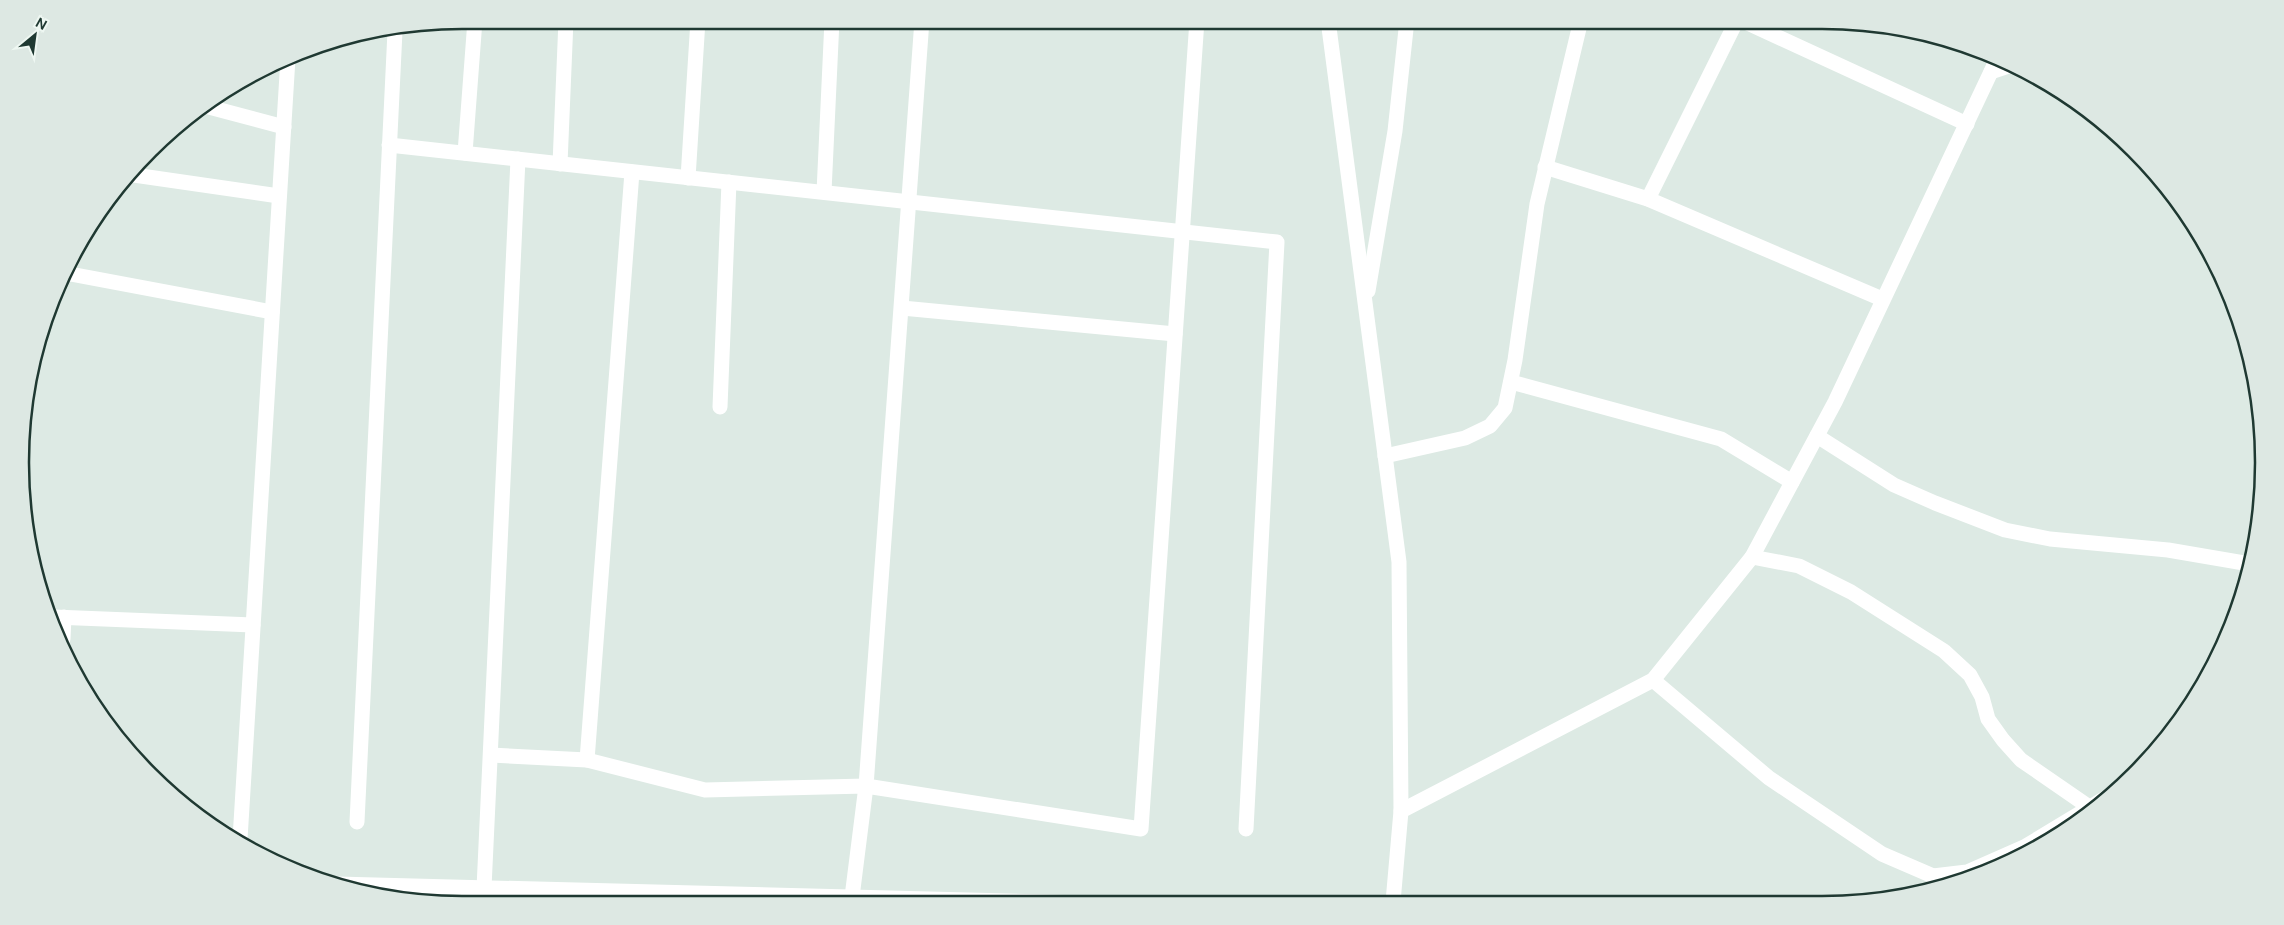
<svg xmlns="http://www.w3.org/2000/svg" width="2284" height="925" font-family="'DM Sans',sans-serif">
<rect width="100%" height="100%" fill="#ddeae4"/>
<g fill="none" stroke-linecap="round" stroke-linejoin="round">
<g stroke="#fff" stroke-width="15">
<path d="M1328,20l71,542 2,249"/>
<path d="M1741,20l226,104"/>
<path d="M1991,72l21,-7"/>
<path d="M205,106l79,21"/>
<path d="M389,145l888,97 -31,587"/>
<path d="M465,153l10,-133"/>
<path d="M560,164l6,-144"/>
<path d="M1545,167l103,32 234,100"/>
<path d="M134,175l145,21"/>
<path d="M688,178l10,-158"/>
<path d="M824,192l8,-172"/>
<path d="M1648,199l89,-179"/>
<path d="M65,273l207,39"/>
<path d="M1368,291l27,-160 12,-111"/>
<path d="M902,308l273,26"/>
<path d="M1511,382l210,57 71,43"/>
<path d="M720,407l9,-225"/>
<path d="M1817,436l77,49 41,18 70,27 45,9 118,11 82,14"/>
<path d="M1385,456l80,-18 25,-12 15,-18 10,-48 22,-156 44,-184"/>
<path d="M1752,557l47,9 52,26 93,59 26,24 12,22 6,22 15,21 18,20 71,49"/>
<path d="M54,617l199,8"/>
<path d="M63,639l1,-22"/>
<path d="M1653,680l116,98 113,76 51,22 34,-4 59,-26 91,-55"/>
<path d="M491,755l96,5 118,30 161,-4 275,43 56,-809"/>
<path d="M587,760l45,-588"/>
<path d="M357,822l38,-791"/>
<path d="M240,839l48,-781"/>
<path d="M337,884l747,19"/>
<path d="M484,888l34,-729"/>
<path d="M852,897l14,-111 56,-766"/>
<path d="M1393,902l8,-91 252,-131 99,-123 83,-155 162,-343"/>
</g>
</g>
<path d="M0 0H2284V925H0ZM462 29H1822A433 433 0 0 1 2255 462V463A433 433 0 0 1 1822 896H462A433 433 0 0 1 29 463V462A433 433 0 0 1 462 29Z" fill="#dde8e3" fill-rule="evenodd"/>
<path fill="none" stroke="#1f3932" stroke-width="2.5" d="M462 29H1822A433 433 0 0 1 2255 462V463A433 433 0 0 1 1822 896H462A433 433 0 0 1 29 463V462A433 433 0 0 1 462 29Z"/>
<g transform="translate(35 35) rotate(29)" stroke="#eef7f2" stroke-width="4" paint-order="stroke">
<path d="M0-4L9 19L0 12L-9 19Z" fill="#1f3932"/>
<text y="-8" font-size="14" font-weight="bold" text-anchor="middle" fill="#1f3932">N</text>
</g>
</svg>
